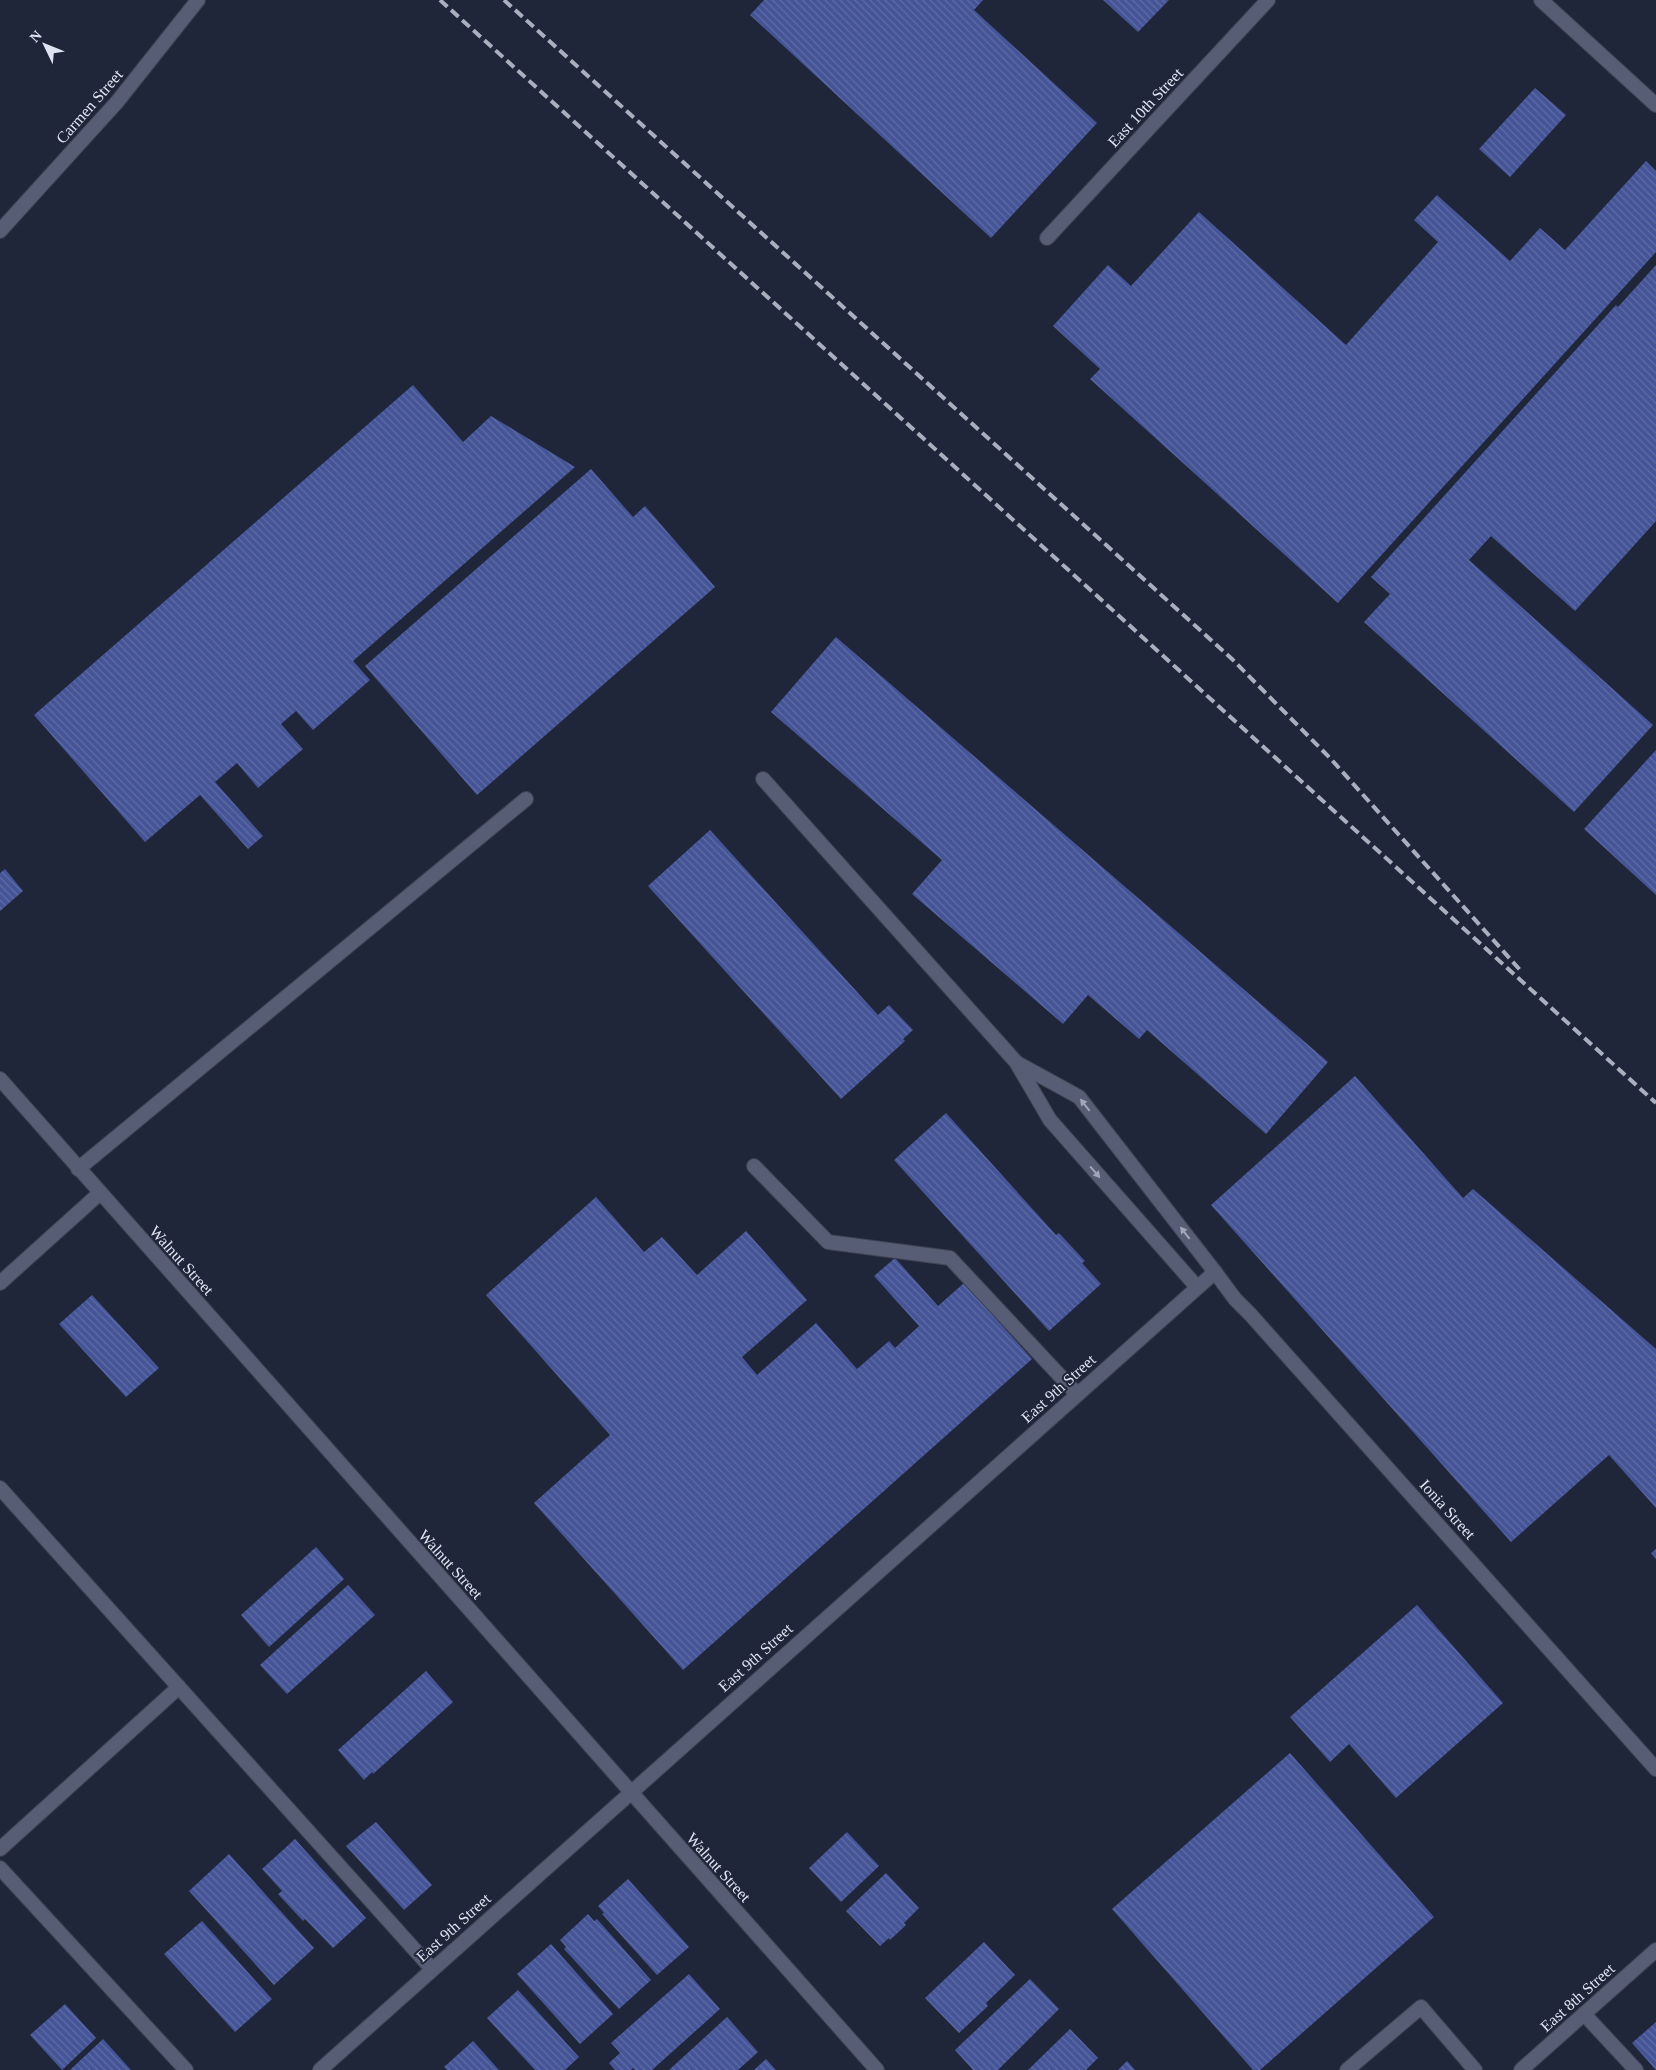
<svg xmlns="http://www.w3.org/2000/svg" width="1656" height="2070" font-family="'Times New Roman',serif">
<defs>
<pattern id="building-back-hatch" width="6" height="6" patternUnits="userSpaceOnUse" patternTransform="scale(1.25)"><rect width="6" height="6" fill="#445496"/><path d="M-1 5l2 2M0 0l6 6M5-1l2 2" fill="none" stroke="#5f6ca5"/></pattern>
</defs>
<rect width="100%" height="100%" fill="#202639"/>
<g fill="url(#building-back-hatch)">
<path d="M764,0h219l-9,10 123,113 -106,115 -241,-223z"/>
<path d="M1103,0h66l-31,32z"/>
<path d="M1535,88l31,27 -56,62 -31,-28z"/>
<path d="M1646,161l10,10v81l-318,351 -248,-224 10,-10 -47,-43 55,-61 23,21 68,-74 147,133 92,-103 -24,-22 23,-25 73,66 30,-33 25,22z"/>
<path d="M1656,265v256l-81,90 -84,-75 -22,24 184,165 -79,87 -210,-190 26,-28 -19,-17 245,-272 2,2z"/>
<path d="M413,385l50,57 28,-26 84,51 -222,194 17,19 -57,50 -17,-19 -15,13 22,25 -45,39 -21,-25 -22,19 48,54 -15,13 -48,-54 -55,47 -111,-127z"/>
<path d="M591,469l42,48 12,-11 70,81 -238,208 -112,-129z"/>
<path d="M836,637l492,425 -62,72 -119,-104 -8,9 -51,-44 -25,29 -151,-130 30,-34 -171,-148z"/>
<path d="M1656,750v145l-72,-66z"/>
<path d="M710,830l168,185 11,-10 24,25 -10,9 2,2 -64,58 -193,-213z"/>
<path d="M5,869l18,22 -23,20v-38z"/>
<path d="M1355,1076l108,122 10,-9 183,160v159l-47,-53 -98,87 -300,-337z"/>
<path d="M946,1113l110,122 3,-2 26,28 -3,2 19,21 -52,47 -155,-171z"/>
<path d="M596,1197l48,55 18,-15 35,38 49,-44 61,69 -65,57 15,18 59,-52 41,46 32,-28 6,7 24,-22 -45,-50 21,-18 43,48 26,-23 68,76 -349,311 -149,-167 76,-68 -124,-140z"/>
<path d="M92,1295l67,73 -33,29 -67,-73z"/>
<path d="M316,1547l28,32 -75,68 -28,-32z"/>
<path d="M1656,1549v10l-5,-6z"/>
<path d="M348,1585l27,30 -88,79 -27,-29z"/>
<path d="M1417,1605l86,98 -107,95 -47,-54 -19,18 -40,-45z"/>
<path d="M426,1671l27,31 -80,72 -1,-2 -8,8 -26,-30z"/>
<path d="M1290,1753l144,164 -174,153h-7l-141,-161z"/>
<path d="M376,1822l56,63 -28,25 -58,-64z"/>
<path d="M847,1832l32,34 -38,36 -32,-34z"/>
<path d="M295,1839l71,79 -33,30 -28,-29 -2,2 -25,-27 4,-3 -20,-22z"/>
<path d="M229,1854l85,94 -40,37 -85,-94z"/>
<path d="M886,1873l33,35 -15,15 2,2 -16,15 -1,-2 -9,8 -34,-35z"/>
<path d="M628,1879l61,68 -32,28 -55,-61 2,-1 -6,-7z"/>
<path d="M588,1914l6,7 3,-2 54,61 -32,29 -55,-60 2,-2 -6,-7z"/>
<path d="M202,1921l70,78 -37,33 -71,-78z"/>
<path d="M984,1942l31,33 -29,28 2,3 -29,27 -34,-35z"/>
<path d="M551,1944l62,70 -33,30 -63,-70z"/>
<path d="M689,1974l31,35 -68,61h-17l-2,-2 -2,2h-16l-6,-7 11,-10 -9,-10z"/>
<path d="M1030,1979l29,30 -61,61h-25l-18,-20z"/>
<path d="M518,1990l61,67 -14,13h-30l-48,-52z"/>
<path d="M65,2004l31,34 -34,32 -32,-35z"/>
<path d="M727,2017l31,35 -20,18h-69z"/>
<path d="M1656,2022v48l-24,-27z"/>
<path d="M1070,2029l28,29 -12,12h-58z"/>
<path d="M103,2039l28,31h-61z"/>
<path d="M473,2041l26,29h-52l-3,-3z"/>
<path d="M766,2059l10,11h-22z"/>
<path d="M1127,2061l8,9h-17z"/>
</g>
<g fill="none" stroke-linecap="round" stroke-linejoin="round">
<g stroke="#3d4152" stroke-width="16">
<g id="service">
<path d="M763,779l253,283 34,58 147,167"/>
<path d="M1017,1063l62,34 136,175"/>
<path d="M754,1166l74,76 122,16 127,136"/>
<path d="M78,1169l448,-370"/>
<path d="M0,1488l432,481"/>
<path d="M0,1849l179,-162"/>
<path d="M0,1868l186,202"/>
<path d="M1584,2014l52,56"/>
<path d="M1347,2070l74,-63 54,63"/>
</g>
</g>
<g stroke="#3d4152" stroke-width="16">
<g id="minor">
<path d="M1541,0l115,105"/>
<path d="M0,231l117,-129 81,-102"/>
<path d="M1047,238l221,-238"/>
<path d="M0,1079l877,991"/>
<path d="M0,1283l100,-90"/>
<path d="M320,2070l895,-798"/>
</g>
</g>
<g stroke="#3d4152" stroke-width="16">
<path id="tertiary" d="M1521,2070l135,-120"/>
</g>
<g stroke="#3d4152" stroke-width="16">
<path id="secondary" d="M1215,1272l20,27 15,15 406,455"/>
</g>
<use href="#service" stroke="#565d74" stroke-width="14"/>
<use href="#minor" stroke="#565d74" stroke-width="14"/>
<use href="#tertiary" stroke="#565d74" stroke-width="14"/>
<use href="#secondary" stroke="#565d74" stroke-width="14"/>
<g stroke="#aaafbe" stroke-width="4" stroke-dasharray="10 5" stroke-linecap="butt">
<path d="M440,0l1216,1103"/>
<path d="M504,0l728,659 98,99 191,213"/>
</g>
</g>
<defs><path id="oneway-solid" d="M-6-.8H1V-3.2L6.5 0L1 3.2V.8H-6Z" transform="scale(1.25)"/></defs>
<g fill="#a2a7b9">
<use href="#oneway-solid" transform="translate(1085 1105) rotate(-128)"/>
<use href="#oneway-solid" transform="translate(1095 1172) rotate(49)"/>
<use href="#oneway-solid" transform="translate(1185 1233) rotate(-128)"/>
</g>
<g text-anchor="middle" stroke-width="4" stroke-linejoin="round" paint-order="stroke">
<g font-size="16" fill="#e0e4f2" stroke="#202639">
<text transform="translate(89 106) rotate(-49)" y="6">Carmen Street</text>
<text transform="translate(1145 107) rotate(-47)" y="6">East 10th Street</text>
<text transform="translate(182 1260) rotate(48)" y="6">Walnut Street</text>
<text transform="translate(1058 1388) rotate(-42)" y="6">East 9th Street</text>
<text transform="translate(1448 1509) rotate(48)" y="6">Ionia Street</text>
<text transform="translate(451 1564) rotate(48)" y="6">Walnut Street</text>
<text transform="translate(755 1657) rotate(-42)" y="6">East 9th Street</text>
<text transform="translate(719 1867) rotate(48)" y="6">Walnut Street</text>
<text transform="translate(453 1927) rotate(-42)" y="6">East 9th Street</text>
<text transform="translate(1577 1997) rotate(-42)" y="6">East 8th Street</text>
</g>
</g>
<g transform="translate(45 45) rotate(313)" stroke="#202639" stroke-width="4" paint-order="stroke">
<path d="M0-4L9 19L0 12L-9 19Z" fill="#e0e4f2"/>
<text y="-8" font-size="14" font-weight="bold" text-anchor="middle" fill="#e0e4f2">N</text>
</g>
</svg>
